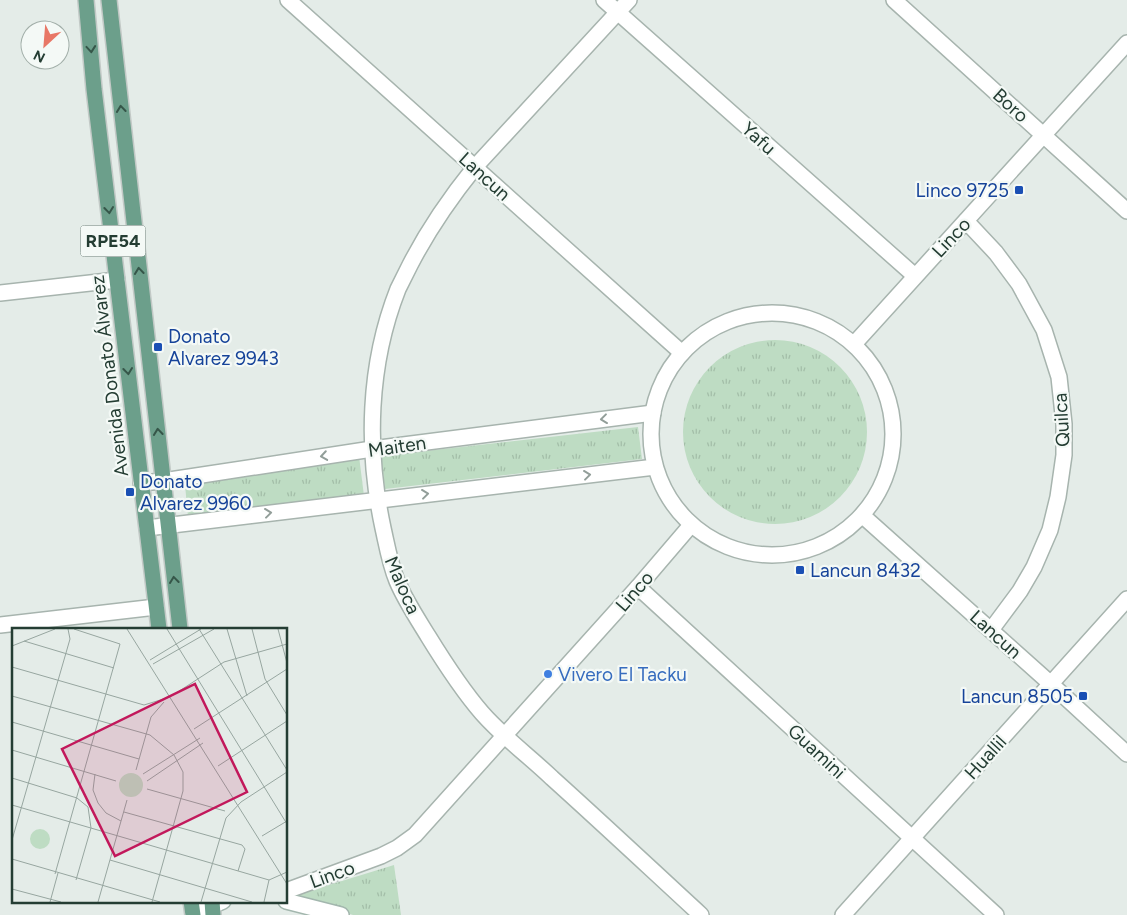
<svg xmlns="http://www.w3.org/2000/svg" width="1127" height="915" font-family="Figtree,sans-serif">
<defs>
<pattern id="park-tufts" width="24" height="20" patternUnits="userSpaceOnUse" patternTransform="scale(1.25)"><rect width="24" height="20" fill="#bedcc3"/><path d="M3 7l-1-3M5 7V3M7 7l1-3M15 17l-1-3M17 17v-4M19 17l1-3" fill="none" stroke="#a3bea8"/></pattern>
</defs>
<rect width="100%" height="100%" fill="#e4ece8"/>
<g fill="url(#park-tufts)">
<circle cx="775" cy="432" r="92"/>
<path d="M638,427l4,32 -257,30 -4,-33z"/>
<path d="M359,456l5,40 -176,21 -3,-32z"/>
<path d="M394,865l7,50h-48l-60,-19z"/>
</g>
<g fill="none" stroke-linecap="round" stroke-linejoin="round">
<g stroke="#a7b4ae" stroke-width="18">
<g id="street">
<path d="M288,0l394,353"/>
<path d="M604,0l311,276"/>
<path d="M629,0l-154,167c-25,31 -47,63 -65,98 -4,8 -8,16 -12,24 -30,76 -32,160 -15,239 4,18 7,36 14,53 8,19 20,37 31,55 16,26 34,54 54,77 21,24 47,43 70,65 50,45 99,91 149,137"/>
<path d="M894,0l233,211"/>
<path d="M966,221l30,32 23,31 25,46 15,47 5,47v31l-6,42 -8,33 -16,37 -14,24 -29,39"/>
<path d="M0,293l117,-13"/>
<circle cx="772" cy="434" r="121"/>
<path d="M855,343l272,-300"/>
<path d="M141,483l22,-2 209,-32 281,-36"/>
<path d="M863,516l188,168 76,70"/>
<path d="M147,528l508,-61"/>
<path d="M638,587l358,328"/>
<path d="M0,625l156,-18"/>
<path d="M286,891l95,-35 16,-8 18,-13 223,-248 53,-62"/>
<path d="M843,915l284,-316"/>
</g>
</g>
<g stroke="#a3b7ae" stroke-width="18">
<g id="secondary">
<path d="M286,901l55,14"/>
<path d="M193,914l30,-13"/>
</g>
</g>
<g stroke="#c2c9c6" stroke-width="18">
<g id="primary">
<path d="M86,0l8,89 65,540"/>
<path d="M109,0l71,629"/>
<path d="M191,901l2,14"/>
<path d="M212,901l1,14"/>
</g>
</g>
<use href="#street" stroke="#fff" stroke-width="15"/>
<use href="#secondary" stroke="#fff" stroke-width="15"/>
<use href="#primary" stroke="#6c9f8b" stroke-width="15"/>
</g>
<defs><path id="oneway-chevron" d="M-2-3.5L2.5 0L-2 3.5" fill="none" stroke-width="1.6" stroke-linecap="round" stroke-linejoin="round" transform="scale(1.25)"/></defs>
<g stroke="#365649">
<use href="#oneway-chevron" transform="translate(91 49) rotate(85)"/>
<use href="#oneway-chevron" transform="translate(121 109) rotate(-96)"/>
<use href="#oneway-chevron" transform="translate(109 210) rotate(83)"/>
<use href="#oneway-chevron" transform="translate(139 271) rotate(-96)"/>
<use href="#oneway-chevron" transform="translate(128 371) rotate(83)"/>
<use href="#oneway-chevron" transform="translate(158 432) rotate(-96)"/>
<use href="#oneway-chevron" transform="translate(174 580) rotate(-97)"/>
</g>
<g stroke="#929e99">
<use href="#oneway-chevron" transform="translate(604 419) rotate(173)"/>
<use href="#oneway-chevron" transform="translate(324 456) rotate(171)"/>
<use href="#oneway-chevron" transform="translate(587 475) rotate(-7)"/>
<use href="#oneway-chevron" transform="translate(425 494) rotate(-7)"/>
<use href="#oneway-chevron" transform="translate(268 513) rotate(-7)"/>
</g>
<g fill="#1a4fb4" stroke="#f4f9f6" stroke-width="2">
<rect x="1014" y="185" width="10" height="10" rx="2.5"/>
<rect x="153" y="342" width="10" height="10" rx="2.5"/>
<rect x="125" y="487" width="10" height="10" rx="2.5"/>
<rect x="795" y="565" width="10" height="10" rx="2.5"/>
<rect x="1078" y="691" width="10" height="10" rx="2.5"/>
</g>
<circle fill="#3f7fe0" stroke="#f4f9f6" stroke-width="2" cx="548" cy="674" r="5"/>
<g text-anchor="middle" stroke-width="4.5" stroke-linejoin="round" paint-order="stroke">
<rect fill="#f4f9f6" stroke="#62756e" stroke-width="1" x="80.5" y="225.5" width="65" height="31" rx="4"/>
<g font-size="18" font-weight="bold" fill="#243d33">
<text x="113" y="247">RPE54</text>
</g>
<g font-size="19" fill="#243d33" stroke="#f4f9f6">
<text transform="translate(1011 105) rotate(42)" y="7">Boro</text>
<text transform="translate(759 138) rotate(42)" y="7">Yafu</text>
<text transform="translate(485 176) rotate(42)" y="7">Lancun</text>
<text transform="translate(951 237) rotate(-47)" y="7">Linco</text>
<text transform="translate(109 376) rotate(-97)" y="7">Avenida Donato Álvarez</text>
<text transform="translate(1061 420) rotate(-93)" y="7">Quilca</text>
<text transform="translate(397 446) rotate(-8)" y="7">Maiten</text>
<text transform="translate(403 585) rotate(66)" y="7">Maloca</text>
<text transform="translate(634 591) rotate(-49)" y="7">Linco</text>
<text transform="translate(996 634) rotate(42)" y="7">Lancun</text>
<text transform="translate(817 751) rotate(43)" y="7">Guamini</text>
<text transform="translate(985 757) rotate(-48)" y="7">Huallil</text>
<text transform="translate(332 874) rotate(-20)" y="7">Linco</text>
</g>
<g font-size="19" fill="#164399" stroke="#f4f9f6" text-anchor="start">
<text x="1009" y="197" text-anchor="end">Linco 9725</text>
<text x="168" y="343">Donato<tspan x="168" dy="22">Alvarez 9943</tspan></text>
<text x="140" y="488">Donato<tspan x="140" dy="22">Alvarez 9960</tspan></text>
<text x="810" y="577">Lancun 8432</text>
<text x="1073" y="703" text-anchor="end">Lancun 8505</text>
</g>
<g font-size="19" fill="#366cbe" stroke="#f4f9f6" text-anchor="start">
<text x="558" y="681">Vivero El Tacku</text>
</g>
</g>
<g transform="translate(12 628)">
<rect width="275" height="275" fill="#e4ece8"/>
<path d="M107 157a12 12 0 1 1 24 0a12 12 0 1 1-24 0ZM18 211a10 10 0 1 1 20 0a10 10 0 1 1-20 0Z" fill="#bedcc3"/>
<path fill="none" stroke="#97a6a0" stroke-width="1" d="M62,1l46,15M115,1l160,255M155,1l120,195M187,1l88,141M215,1l20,67M240,1l13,50 22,36M266,1l9,34M12,13l90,27M0,18l43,-17M138,32l51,-31M141,36l61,-35M0,39l132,38 26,-8M0,68l138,39 24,20 9,17v19l-31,111M158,69l54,-35 63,-18M0,94l127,37M182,101l93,-60M0,122l104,31M206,138l69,-45M124,142l15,-53 13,-15M83,146l-2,16 5,13 8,10 15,8M131,146l57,-36M0,150l65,20 11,9 3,21 -15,52M135,153l56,-38M135,161l78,22M0,177l257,75 18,-8M112,184l118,33 3,4 -7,22M250,208l25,-15M0,212l58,-201 -2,-10M0,231l148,43M98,232l142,42M43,246l65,-230M0,261l49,13M38,274l8,-29M86,274l29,-102M189,274l25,-84 15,-16 46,-30M252,274l5,-22"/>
<path fill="#c2185b" fill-opacity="0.15" stroke="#c2185b" stroke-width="2.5" d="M183,56l52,108 -132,64 -53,-107z"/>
<rect width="275" height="275" fill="none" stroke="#243d33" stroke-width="2.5"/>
</g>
<g transform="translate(45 45) rotate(206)"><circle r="24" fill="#f4f9f6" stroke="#a1aea8"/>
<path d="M0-4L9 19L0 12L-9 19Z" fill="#e87766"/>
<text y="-8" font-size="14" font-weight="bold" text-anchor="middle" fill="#243d33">N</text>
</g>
</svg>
